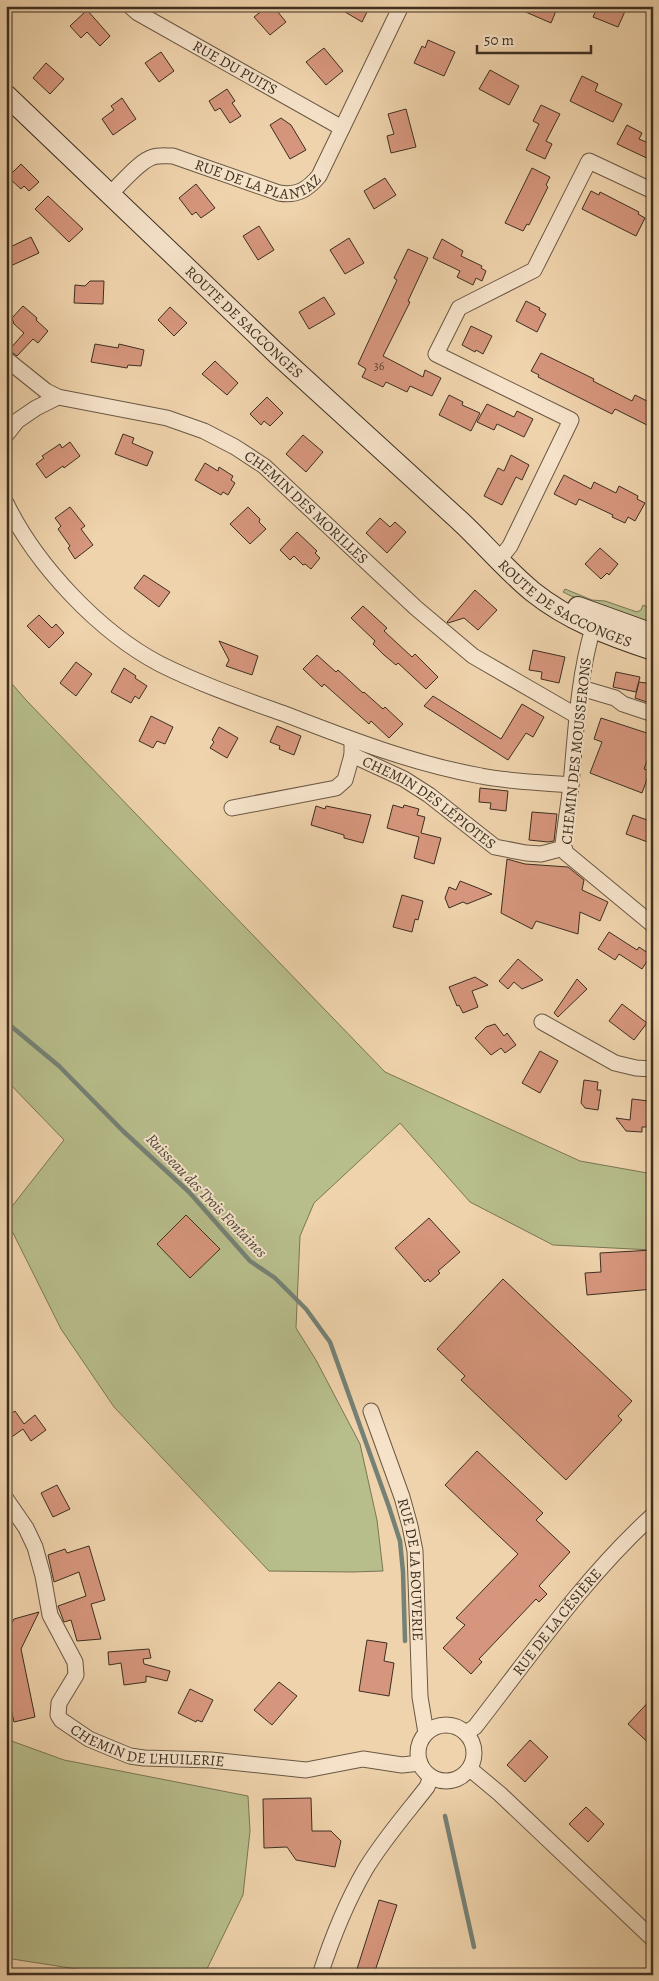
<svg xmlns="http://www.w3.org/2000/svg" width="659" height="1981" font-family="Alegreya,serif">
<rect width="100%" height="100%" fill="#efd3ac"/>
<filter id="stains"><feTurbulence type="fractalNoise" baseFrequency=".004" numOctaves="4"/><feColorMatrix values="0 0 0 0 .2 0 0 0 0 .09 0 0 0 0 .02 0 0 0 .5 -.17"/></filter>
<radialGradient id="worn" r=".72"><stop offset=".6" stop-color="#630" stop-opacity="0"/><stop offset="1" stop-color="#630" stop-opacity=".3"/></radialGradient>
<g fill="#b7bd8b" stroke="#7a7656">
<path d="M565,589l27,11 13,1 32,11 4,-2 2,-5 10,5v13l-82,-27 -8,-4z"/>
<path d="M6,677l20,23 359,372 195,89 73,13v76l-100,-5 -83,-43 -70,-79 -86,80 -14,33 -4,92 20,32 44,84 17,76 6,51 -31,1 -83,-1 -155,-164 -53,-78 -55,-110v-5l58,-74 -58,-60z"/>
<path d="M6,1739l58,21 184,36 2,35 -7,64 -39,80h-89l-109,-17z"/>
</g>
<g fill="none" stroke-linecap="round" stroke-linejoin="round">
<g stroke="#758175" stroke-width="4.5">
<path d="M6,1022l53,44 64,65 66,61 61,69 25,17 31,31 24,33 59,165 11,34 3,31 2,69"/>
<path d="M445,1816l29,131"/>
</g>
</g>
<g fill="#d6967d" stroke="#3d2f20">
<path d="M268,6h5l13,16 -16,13 -16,-18z"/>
<path d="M335,6h35l-8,16z"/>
<path d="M512,6h46l-7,17z"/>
<path d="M598,6h20l8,3 -8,18 -25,-10z"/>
<path d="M87,10l23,26 -10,10 -13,-14 -6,6 -11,-12z"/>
<path d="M428,40l27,12 -11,24 -30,-13 8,-17 3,2z"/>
<path d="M324,48l19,23 -17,14 -20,-23z"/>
<path d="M161,52l13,19 -15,11 -14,-19z"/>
<path d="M46,63l18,16 -14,15 -17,-16z"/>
<path d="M490,70l29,16 -10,19 -30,-16z"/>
<path d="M582,76l16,8 -3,7 27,13 -9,18 -43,-21z"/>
<path d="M227,89l8,12 -3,2 9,13 -11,7 -10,-15 -5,3 -6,-10z"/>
<path d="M122,98l14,21 -23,16 -11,-16 12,-9 -3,-4z"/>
<path d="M541,105l19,9 -14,27 6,3 -7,15 -19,-9 13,-26 -6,-3z"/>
<path d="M406,109l10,38 -25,6 -4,-17 7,-2 -6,-20z"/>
<path d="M281,118l10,7 15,25 -16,9 -20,-34z"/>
<path d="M627,125l15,8 -3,6 14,6v16l-36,-17z"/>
<path d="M21,164l18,18 -10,9 -5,-5 -3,3 -13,-12z"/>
<path d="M532,168l18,9 -4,8 2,2 -19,38 -2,-1 -4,7 -18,-8z"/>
<path d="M385,178l11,17 -22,14 -10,-18z"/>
<path d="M196,184l19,24 -14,10 -5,-6 -4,3 -13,-17z"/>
<path d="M591,191l8,4 1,-3 39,20 -1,2 7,4 -9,18 -54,-27z"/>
<path d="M48,196l35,33 -14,13 -34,-33z"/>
<path d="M259,226l15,24 -16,10 -15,-24z"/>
<path d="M31,237l8,16 -33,15v-19z"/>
<path d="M349,238l15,25 -19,11 -15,-24z"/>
<path d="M442,239l21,12 -2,5 21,10 -1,2 5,3 -4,10 -6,-3 -3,7 -16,-8 3,-6 -27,-13z"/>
<path d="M408,249l20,9 -20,43 2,1 -27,54 40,21 2,-7 16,8 -9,18 -22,-10 -3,6 -21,-10 -3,5 -21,-10 4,-8 -8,-5 39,-84 -3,-2z"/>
<path d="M90,281h14l-1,23 -29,-1 1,-18 10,1z"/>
<path d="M324,297l11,17 -26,15 -10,-17z"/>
<path d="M526,301l14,7 -1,2 7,4 -9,18 -21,-11z"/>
<path d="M23,306l14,12 -1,2 12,11 -10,12 -5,-4 -16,17 -8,-6 15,-17 -10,-9 -2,-6z"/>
<path d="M170,307l17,16 -13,13 -16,-16z"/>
<path d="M471,326l21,10 -9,18 -7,-4 -1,2 -13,-7z"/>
<path d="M95,344l23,4 1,-4 25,6 -3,16 -13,-1 -1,3 -36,-6z"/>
<path d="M541,353l53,26 -1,2 39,20 3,-6 18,9v24l-38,-19 -3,5 -74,-37 1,-2 -8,-4z"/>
<path d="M215,361l23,22 -11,12 -25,-21z"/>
<path d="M449,395l14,7 -1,3 18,8 -9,18 -32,-16z"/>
<path d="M267,397l16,16 -13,13 -6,-5 -3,4 -11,-11z"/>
<path d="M487,404l27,13 3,-6 16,8 -9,18 -27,-13 -3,6 -17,-8z"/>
<path d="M123,434l11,4 -2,5 21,9 -6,14 -32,-12z"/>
<path d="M303,435l20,17 -17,20 -20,-18z"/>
<path d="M70,442l10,14 -16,12 -1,-2 -17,12 -10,-14 8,-6 -2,-2 18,-12 2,4z"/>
<path d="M511,455l18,10 -7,15 -6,-3 -14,28 -18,-9 14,-28 6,3z"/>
<path d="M205,463l13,8 1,-4 14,9 -2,4 4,3 -7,12 -5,-3 -2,3 -26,-15z"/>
<path d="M564,475l27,14 3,-7 22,11 3,-7 19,10 -1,3 8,4 -10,18 -7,-4 -3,6 -13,-6 1,-2 -34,-16 -3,6 -22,-11z"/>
<path d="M70,507l15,19 -4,3 12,16 -18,14 -7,-11 2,-2 -12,-17 3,-3 -6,-8z"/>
<path d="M248,507l12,12 -1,3 7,7 -16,15 -20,-20z"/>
<path d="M380,518l10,9 5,-5 11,10 -19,21 -21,-20z"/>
<path d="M297,532l20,19 -2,2 5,5 -9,11 -6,-5 -2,1 -9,-9 -4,4 -10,-10z"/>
<path d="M600,548l18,16 -9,11 -2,-2 -6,6 -16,-15z"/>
<path d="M144,575l26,17 -11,15 -25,-19z"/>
<path d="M475,590l22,20 -19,20 -14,-12 -16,5 -1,-1z"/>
<path d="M363,606l24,22 -3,3 28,26 3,-3 23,23 -12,12 -28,-26 -2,2 -12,-10 -11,-11 2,-3 -24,-23z"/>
<path d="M39,615l13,13 4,-4 8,9 -15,15 -22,-22z"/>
<path d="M219,641l39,15 -6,19 -26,-9 3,-6z"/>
<path d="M533,650l32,7 -6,26 -18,-4 1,-7 -13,-2z"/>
<path d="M317,655l19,17 2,-2 25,23 1,-1 19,17 2,-2 18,17 -14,14 -18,-17 -2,3 -45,-40 -2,3 -19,-18z"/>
<path d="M76,662l16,12 -16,22 -16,-13z"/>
<path d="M124,668l12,8 -1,2 12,8 -8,13 -4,-3 -4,7 -20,-11z"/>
<path d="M616,672l24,5 -4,15 -23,-5z"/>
<path d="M639,682l14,2v20l-18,-6z"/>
<path d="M433,696l68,43 21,-35 22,13 -11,20 -7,-4 -18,27 -84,-54z"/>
<path d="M151,716l22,11 -8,17 -8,-3 -4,7 -14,-7z"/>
<path d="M601,718l52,17v10l-9,24 6,2 -8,22 -52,-20 12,-31 -8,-3z"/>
<path d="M277,726l24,10 -7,19 -15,-6 1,-3 -10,-4z"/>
<path d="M219,727l19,11 -11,20 -17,-10 4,-6 -2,-2z"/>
<path d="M480,788l28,3 -2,20 -16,-2 1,-6 -12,-1z"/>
<path d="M393,805l10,3 1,-3 15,4 -2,6 8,2 -4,16 20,5 -7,26 -20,-6 5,-21 -32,-9z"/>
<path d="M316,806l9,3 1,-3 45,9 -8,28 -19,-5v-3l-33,-10z"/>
<path d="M532,812l25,2 -3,27 -6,1 -19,-2z"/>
<path d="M633,815l20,7v22l-27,-10z"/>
<path d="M507,859l18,5 43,3 16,13 -2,10 26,12 -8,19 -20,-9 -2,22 -42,-13 -4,8 -31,-16z"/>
<path d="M460,881l18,7 14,6 -25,10 -4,-2 -14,6 -4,-10 4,-11 7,3z"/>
<path d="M402,895l21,6 -5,19 -3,-1 -3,13 -19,-5z"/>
<path d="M609,932l28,18 2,-3 12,8 -9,14 -23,-15 -4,6 -17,-11z"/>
<path d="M518,959l25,21 -21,9 -8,-7 -6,7 -9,-8z"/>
<path d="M475,977l13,8 -16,6 6,16 -15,6 -4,-8 -2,1 -8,-19z"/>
<path d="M577,979l10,10 -29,28 -4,-4z"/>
<path d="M622,1004l25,19 -13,17 -25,-19z"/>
<path d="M495,1024l9,12 3,-3 9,12 -11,8 -4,-5 -10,7 -16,-17 11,-11z"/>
<path d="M540,1051l18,10 -18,32 -18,-10z"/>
<path d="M584,1080l14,2 -1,8h4l-3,20 -13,-2 -4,-5z"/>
<path d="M632,1099l17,2 -2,26h-5v5l-16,-1 -10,-13 14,2z"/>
<path d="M186,1215l34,34 -30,29 -33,-34z"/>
<path d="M429,1218l31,34 -22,19 2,2 -10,9 -2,-3 -3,3 -30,-34z"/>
<path d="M653,1250v39l-66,6 -2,-22 16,-1 -1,-19z"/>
<path d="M503,1279l129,122 -14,15 4,4 -56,60 -105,-100 4,-4 -28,-27z"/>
<path d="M15,1411l9,13 11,-9 11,15 -15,11 -8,-12 -17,12v-24z"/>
<path d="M477,1451l66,62 -7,7 34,32 -31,34 8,8 -8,8 -3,-3 -57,60 3,3 -11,12 -28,-26 22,-23 -9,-7 62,-64 -73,-69z"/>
<path d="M57,1485l13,24 -17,8 -12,-24z"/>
<path d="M89,1546l16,54 -14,4 10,35 -24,2 -6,-21 -7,2 -6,-16 28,-10 -7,-24 -25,10 -6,-27 17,-6 2,4z"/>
<path d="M39,1612l-18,37 14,68 -21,5 -8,-35v-53l8,-15z"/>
<path d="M367,1640l20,3 -3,18 10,2 -5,33 -30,-5z"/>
<path d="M149,1649l2,9 -8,1 1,5 26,7 -3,10 -21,-5v6l-22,3 -3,-22 -12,2 -1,-13z"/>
<path d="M279,1682l18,14 -25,29 -18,-15z"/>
<path d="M190,1689l23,11 -11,22 -5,-2 -1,2 -18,-9z"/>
<path d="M653,1697v50l-25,-23z"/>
<path d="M530,1740l18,17 -23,25 -18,-17z"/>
<path d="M311,1798l1,33h19l10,10 -6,26 -39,-7 -9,-13 -23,1 -1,-49z"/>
<path d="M586,1807l18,17 -16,18 -19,-18z"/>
<path d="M379,1900l18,5 -23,69 -17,-5z"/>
</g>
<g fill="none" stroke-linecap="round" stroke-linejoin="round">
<g stroke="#6a5843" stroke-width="17">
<g id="street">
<path id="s1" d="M130,6l8,7 204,115"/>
<path id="s2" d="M110,194c11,-10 29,-33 43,-37 6,-2 13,-1 20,-1l106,37c18,3 28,-3 40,-17l82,-170"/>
<path d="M6,359l40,32 12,6"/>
<path id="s3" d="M6,435l11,-14 19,-13 22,-11 109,21 37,13 31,16 29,19 152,142 57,48 104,60"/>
<path d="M6,503c30,62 93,129 154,161 42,21 86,36 130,52 62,24 125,48 191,60 29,6 60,6 90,9"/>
<path d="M502,556l8,-10 61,-126 -135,-66 23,-46 75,-38 55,-109 64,30"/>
<path d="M593,628c-15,50 -17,104 -22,156 -2,20 -6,41 -8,61l3,8 87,72"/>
<path d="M581,688l34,10 8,6 30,10"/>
<path id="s4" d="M352,740v15l52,24 25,16 66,52 31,6 15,1 23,-6"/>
<path d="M232,808l104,-20 9,-8 7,-25"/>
<path d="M542,1022l73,41 21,5 17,1"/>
<path id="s5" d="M371,1411l31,86 8,29 5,25 5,146 6,36"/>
<path id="s6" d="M6,1499l20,29 9,19 8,29 7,39 25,47 1,13 -17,28 -1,12 3,5 28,19 41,17 14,2 67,2 95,10 57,-11 39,6 18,-2"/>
<circle cx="446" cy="1753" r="28"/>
<path id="s7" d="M466,1733l9,-6c56,-72 110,-150 178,-212"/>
<path d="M470,1769l30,25 153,145"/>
<path d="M320,1975c12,-37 26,-72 45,-105 18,-30 41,-56 62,-83l4,-10"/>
</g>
</g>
<g stroke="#3d2f20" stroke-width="22">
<g id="secondary">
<path id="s8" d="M6,95l270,258 183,167c25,23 47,50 74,72 35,28 77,44 120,58"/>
<path d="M578,607l75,27"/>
</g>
</g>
<use href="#street" stroke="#f5e2c9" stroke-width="15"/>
<use href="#secondary" stroke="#f5e2c9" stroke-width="20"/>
</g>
<g text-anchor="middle" stroke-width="4" stroke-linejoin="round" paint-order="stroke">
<g font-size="12" fill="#634937">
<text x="379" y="370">36</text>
</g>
<g font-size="15" fill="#3d2f20" stroke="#f5e2c9">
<text dy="5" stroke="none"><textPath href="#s1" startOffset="122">RUE DU PUITS</textPath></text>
<text dy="5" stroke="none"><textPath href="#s2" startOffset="168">RUE DE LA PLANTAZ</textPath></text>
<text dy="5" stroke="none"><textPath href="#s8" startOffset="329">ROUTE DE SACCONGES</textPath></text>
<text dy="5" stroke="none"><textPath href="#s3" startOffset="344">CHEMIN DES MORILLES</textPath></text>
<text dy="5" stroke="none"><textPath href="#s8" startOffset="758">ROUTE DE SACCONGES</textPath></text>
<text transform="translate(576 751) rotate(-84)" y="5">CHEMIN DES MOUSSERONS</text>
<text dy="5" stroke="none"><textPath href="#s4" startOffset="106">CHEMIN DES LÉPIOTES</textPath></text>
<text dy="5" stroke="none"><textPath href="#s5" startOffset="165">RUE DE LA BOUVERIE</textPath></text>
<text dy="5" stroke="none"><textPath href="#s7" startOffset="144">RUE DE LA CÉSIÈRE</textPath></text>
<text dy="5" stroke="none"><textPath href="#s6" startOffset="336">CHEMIN DE L'HUILERIE</textPath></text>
</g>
<g font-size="16" font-style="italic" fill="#504a3c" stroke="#f5e2c9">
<text transform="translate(207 1195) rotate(46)" y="6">Ruisseau des Trois Fontaines</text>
</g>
</g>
<rect width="659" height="1981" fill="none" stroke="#efd3ac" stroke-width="25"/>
<rect x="8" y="8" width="644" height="1966" fill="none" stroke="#3d2f20" stroke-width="2.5"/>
<rect x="12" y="12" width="634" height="1956" fill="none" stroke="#3d2f20"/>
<path d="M477 45v8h114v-8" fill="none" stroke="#3d2f20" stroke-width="2.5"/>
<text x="484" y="45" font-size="15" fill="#3d2f20" stroke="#f5e2c9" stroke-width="4" paint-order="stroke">50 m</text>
<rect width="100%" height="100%" filter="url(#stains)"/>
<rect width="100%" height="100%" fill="url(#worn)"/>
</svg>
